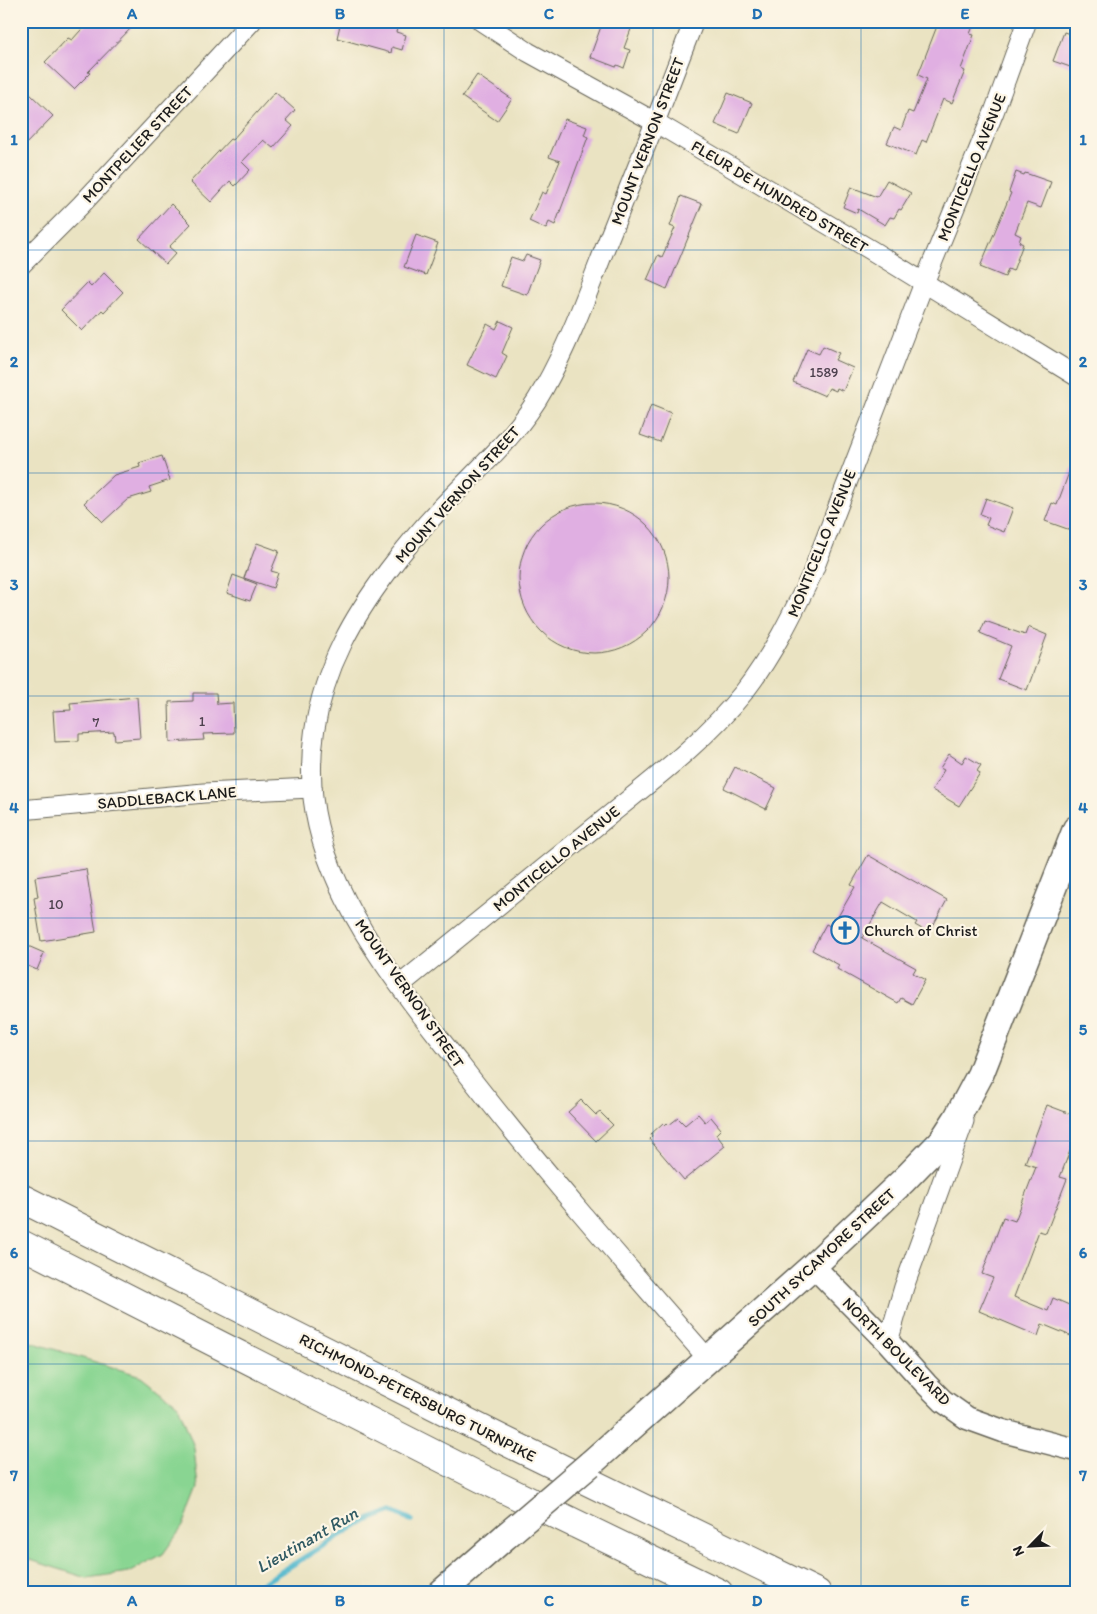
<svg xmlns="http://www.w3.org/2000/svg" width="1097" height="1614" font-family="Itim,sans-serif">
<rect width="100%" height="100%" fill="#fcf5e5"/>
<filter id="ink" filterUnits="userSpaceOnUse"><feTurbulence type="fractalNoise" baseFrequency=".02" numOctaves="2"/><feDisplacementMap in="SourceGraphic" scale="10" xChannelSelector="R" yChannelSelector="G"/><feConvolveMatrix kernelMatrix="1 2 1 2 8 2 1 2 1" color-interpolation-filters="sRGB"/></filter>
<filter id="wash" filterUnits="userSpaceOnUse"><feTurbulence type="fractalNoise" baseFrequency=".0096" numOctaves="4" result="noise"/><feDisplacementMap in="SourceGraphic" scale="20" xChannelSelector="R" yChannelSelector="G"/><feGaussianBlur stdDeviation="1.12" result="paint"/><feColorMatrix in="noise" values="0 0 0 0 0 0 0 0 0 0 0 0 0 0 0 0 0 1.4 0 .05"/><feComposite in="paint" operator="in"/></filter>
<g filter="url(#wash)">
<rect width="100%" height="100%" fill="#eae3c2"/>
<path fill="#89d592" stroke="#527857" d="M21,1339l120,37 37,29 16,42 4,41 -15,38 -20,28 -34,18 -42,6 -66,-21z"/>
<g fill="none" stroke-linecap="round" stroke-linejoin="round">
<path stroke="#4fb7cd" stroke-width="5.5" d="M247,1593l111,-69 34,-13 19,9"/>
</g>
<g id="blocks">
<g fill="#e0afe2">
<path d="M89,21h49l-50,51 2,1 -16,16 -29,-27 23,-24 4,2z"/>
<path d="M341,21h40l17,5 -2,6 10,3 -4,15 -10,-3 -1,6 -54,-15z"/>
<path d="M603,21h31l-10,27 6,2 -6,18 -7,-3 -1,2 -26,-10z"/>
<path d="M939,21h36l-5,13 4,1 -13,34 4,2 -13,32 -9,-4 -17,43 -4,-2 -6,15 -29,-12 7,-16 7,3 7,-19 5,2 14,-34 -9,-4z"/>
<path d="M1064,32l12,4v33l-23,-8z"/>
<path d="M477,75l35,24 -15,22 -35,-24z"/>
<path d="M275,92l20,18 -9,10 7,6 -20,22 -10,-8 -21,22 8,8 -15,16 -5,-5 -19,21 -21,-20 40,-43 2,1z"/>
<path d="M728,93l24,10 -13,31 -24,-10z"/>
<path d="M30,94l23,22 -32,33v-45z"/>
<path d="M565,119l22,8 -3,8 4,2 -33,88 -6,-3 -3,7 -17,-8 13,-29 4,2 14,-33 -11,-4z"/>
<path d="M1016,172l8,3 1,-2 26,9 -10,26 -14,-5 -12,30 6,3 -2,6 4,2 -10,27 -5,-2 -3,8 -25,-10 31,-74 -2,-1z"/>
<path d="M887,180l24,13 -10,17 -2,-1 -5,9 -4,-1 -5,8 -27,-16 -1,4 -14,-6 8,-20 26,10z"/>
<path d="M681,196l21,8 -35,85 -20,-9 11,-25 4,2 13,-29 -5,-2z"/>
<path d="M171,204l20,20 -22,23 7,6 -10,11 -27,-25z"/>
<path d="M416,235l22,8 -12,32 -22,-8z"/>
<path d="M526,255l14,5 -13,35 -26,-9 10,-29 12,4z"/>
<path d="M104,273l19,19 -19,20 -2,-2 -20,21 -21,-21 26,-27 4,4z"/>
<path d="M500,321l13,6 -11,26 5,3 -11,23 -29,-14 20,-41 9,5z"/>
<path d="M823,346l16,7 -4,7 18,8 -10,23 -6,-3 -1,3 -7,-3 -4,8 -32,-14 14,-33 12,5z"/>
<path d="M651,405l20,8 -11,29 -20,-7z"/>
<path d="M162,456l8,24 -21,7 2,5 -23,7 -25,23 -19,-19 30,-28 26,-8 -1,-4z"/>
<path d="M1074,459h2v73l-31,-11 7,-18 5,2z"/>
<path d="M986,498l27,10 -9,24 -18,-7 3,-7 -9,-4z"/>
<circle cx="594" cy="578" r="75"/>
<path d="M257,543l22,8 -8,20 7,2 -5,15 -29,-10z"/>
<path d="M233,575l24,9 -7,17 -23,-8z"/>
<path d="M985,621l40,14 3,-8 19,8 -20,55 -29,-11 13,-33 -31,-13z"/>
<path d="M193,693h23l1,11 16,-1 1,30 -31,1 1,6 -34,2 -1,-40 24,-1z"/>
<path d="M137,697l3,41 -25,2 -1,-8 -35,2v7l-24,1 -2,-31 18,-1 -1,-7z"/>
<path d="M949,754l13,9 4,-7 15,9 -4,6 3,2 -21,33 -27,-16 12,-20 -4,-2z"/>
<path d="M735,767l41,21 -10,21 -42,-21z"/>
<path d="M868,855l79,45 -18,33 -14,-8 2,-3 -34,-20 -21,36 54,30 -3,5 12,7 -13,24 -11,-6 -3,5 -61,-34 2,-4 -27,-15 14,-26 6,3 23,-40 -4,-2z"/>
<path d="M86,869l10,63 -55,9 -7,-43 4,-1 -3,-20z"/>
<path d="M28,946l16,7 -7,17 -16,-7z"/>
<path d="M581,1100l15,15 4,-3 13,13 -17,16 -28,-29z"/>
<path d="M1047,1105l29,11v19l-16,42 7,2 -21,54 -7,-2 -25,66 34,14 5,-13 23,10v30l-34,-14 -4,12 -59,-25 14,-33 -11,-4 21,-57 12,4 21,-54 -11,-4z"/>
<path d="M698,1114l7,8 6,-5 10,12 -5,5 9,12 -41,34 -35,-41 3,-3 -1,-2 12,-11 2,2 2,-2 2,2 9,-7 7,7z"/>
</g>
</g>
</g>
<g filter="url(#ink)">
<use href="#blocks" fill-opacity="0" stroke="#646256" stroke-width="1"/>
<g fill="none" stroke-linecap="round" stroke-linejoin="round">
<g stroke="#646256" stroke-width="21">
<g id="minor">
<path d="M481,21l47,31 127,70 216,128 205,126"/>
<path d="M694,21c-28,74 -57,148 -87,222 -19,48 -37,99 -63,145 -25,46 -67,82 -103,120 -34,36 -76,89 -98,134 -28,56 -40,122 -25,184 20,86 87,169 141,237 79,102 164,199 250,297"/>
<path d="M21,265l60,-60 171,-184"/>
<path d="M21,810l183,-17 108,-5"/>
<path d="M400,985c67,-55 134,-109 201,-163 49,-40 103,-80 143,-130 28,-36 48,-77 68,-118l112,-291 70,-171 33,-91"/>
<path d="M888,1342l16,-55 60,-166"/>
</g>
</g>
<g stroke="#646256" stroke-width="25">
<path id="tertiary" d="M813,1266l75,76 38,42 17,17 24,17 36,13 73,19"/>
</g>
<g stroke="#646256" stroke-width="29">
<g id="secondary">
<path d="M590,1464l223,-198 91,-86 38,-39 15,-23 23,-43 96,-246"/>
<path d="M441,1593l66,-58"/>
</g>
</g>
<g stroke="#646256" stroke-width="30">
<g id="motorway">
<path d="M21,1198l482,242 314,153"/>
<path d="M21,1244l460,234 238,115"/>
</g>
</g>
<use href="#minor" stroke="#fff" stroke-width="19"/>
<use href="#tertiary" stroke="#fff" stroke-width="22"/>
<use href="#secondary" stroke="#fff" stroke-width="26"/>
<use href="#motorway" stroke="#fff" stroke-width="28"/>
<g stroke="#646256" stroke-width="29" stroke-linecap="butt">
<path id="secondary-bridge" d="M507,1535l83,-71"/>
</g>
<use href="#secondary-bridge" stroke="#fff" stroke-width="26"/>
</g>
</g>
<path fill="none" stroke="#1f6fb2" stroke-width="1" stroke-opacity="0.55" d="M236,21v1572M444,21v1572M653,21v1572M861,21v1572M21,250h1055M21,473h1055M21,696h1055M21,918h1055M21,1141h1055M21,1364h1055"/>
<defs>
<g id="church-ring" transform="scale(1.4375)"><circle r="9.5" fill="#fcf5e5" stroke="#1f6fb2" stroke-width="1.5"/><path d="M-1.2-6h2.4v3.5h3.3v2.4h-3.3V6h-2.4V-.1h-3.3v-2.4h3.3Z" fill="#1f6fb2"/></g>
</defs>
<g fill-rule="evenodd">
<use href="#church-ring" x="845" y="930"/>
</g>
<g text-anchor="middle" stroke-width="4.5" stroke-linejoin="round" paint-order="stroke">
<g font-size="14" fill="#4d414e">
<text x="824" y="377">1589</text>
<text x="202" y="726">1</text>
<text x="96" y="727">7</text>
<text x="56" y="909">10</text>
</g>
<g font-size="16" fill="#1c1c1c" stroke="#fcf5e5">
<text transform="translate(647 141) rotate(-69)" y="6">MOUNT VERNON STREET</text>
<text transform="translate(137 144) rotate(-47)" y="6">MONTPELIER STREET</text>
<text transform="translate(971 167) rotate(-68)" y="6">MONTICELLO AVENUE</text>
<text transform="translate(780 196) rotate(31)" y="6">FLEUR DE HUNDRED STREET</text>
<text transform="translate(457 494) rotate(-48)" y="6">MOUNT VERNON STREET</text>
<text transform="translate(821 543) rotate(-68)" y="6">MONTICELLO AVENUE</text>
<text transform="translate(167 797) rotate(-5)" y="6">SADDLEBACK LANE</text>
<text transform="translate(556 858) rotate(-39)" y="6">MONTICELLO AVENUE</text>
<text transform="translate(410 993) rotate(55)" y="6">MOUNT VERNON STREET</text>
<text transform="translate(821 1257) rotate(-43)" y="6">SOUTH SYCAMORE STREET</text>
<text transform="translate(897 1351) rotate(45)" y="6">NORTH BOULEVARD</text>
<text transform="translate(418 1397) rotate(27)" y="6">RICHMOND-PETERSBURG TURNPIKE</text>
</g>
<g font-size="16" fill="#1c1c1c" stroke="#fcf5e5" text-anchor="start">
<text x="864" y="936">Church of Christ</text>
</g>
<g font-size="18" font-style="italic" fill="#305a63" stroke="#fcf5e5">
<text transform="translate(307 1540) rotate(-30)" y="6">Lieutinant Run</text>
</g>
</g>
<rect width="1097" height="1614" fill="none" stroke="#fcf5e5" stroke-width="55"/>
<g transform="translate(1030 1546) rotate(246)" stroke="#fcf5e5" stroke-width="4" paint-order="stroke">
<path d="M0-4L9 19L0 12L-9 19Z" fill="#1c1c1c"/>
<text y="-8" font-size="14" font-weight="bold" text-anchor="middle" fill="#1c1c1c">N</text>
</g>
<rect x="28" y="28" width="1042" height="1558" fill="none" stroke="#1f6fb2" stroke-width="2"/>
<g font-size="16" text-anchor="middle" font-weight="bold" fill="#1f6fb2">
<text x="132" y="19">A</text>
<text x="340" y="19">B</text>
<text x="549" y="19">C</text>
<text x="757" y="19">D</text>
<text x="965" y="19">E</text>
<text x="14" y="145">1</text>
<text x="1083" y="145">1</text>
<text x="14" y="367">2</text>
<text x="1083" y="367">2</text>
<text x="14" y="590">3</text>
<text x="1083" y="590">3</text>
<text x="14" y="813">4</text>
<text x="1083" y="813">4</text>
<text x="14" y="1035">5</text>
<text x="1083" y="1035">5</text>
<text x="14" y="1258">6</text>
<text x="1083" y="1258">6</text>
<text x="14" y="1481">7</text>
<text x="1083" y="1481">7</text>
<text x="132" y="1606">A</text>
<text x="340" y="1606">B</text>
<text x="549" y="1606">C</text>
<text x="757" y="1606">D</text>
<text x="965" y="1606">E</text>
</g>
</svg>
